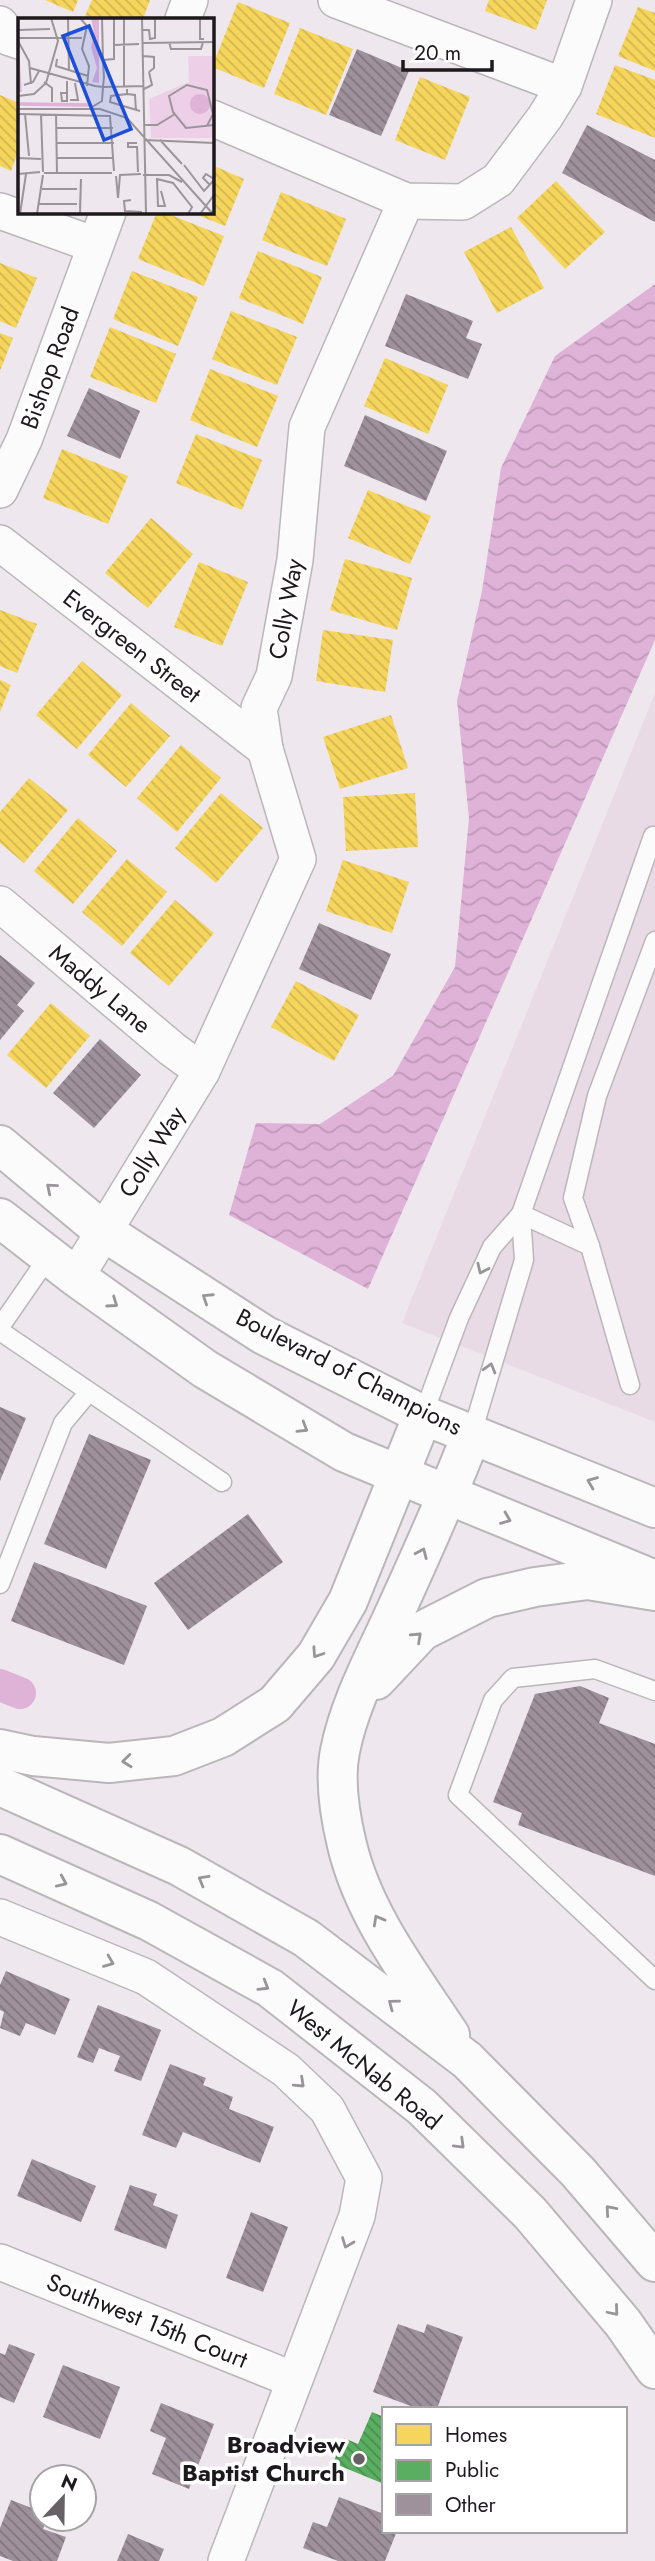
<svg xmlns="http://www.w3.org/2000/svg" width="655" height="2561" font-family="Jost,sans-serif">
<defs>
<pattern id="water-waves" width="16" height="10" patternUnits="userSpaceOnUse" patternTransform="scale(1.75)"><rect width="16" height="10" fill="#dfb2d7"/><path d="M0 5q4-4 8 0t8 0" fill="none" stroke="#bf98b8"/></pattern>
<pattern id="homes-back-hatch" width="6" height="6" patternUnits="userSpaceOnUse" patternTransform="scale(1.75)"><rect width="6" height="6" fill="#f6d55c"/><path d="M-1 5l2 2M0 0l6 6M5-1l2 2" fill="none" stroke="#d2b650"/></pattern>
<pattern id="public-back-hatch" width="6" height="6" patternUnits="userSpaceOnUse" patternTransform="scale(1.75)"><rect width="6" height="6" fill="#5aae61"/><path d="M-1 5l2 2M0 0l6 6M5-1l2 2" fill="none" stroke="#4a8d4f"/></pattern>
<pattern id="building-back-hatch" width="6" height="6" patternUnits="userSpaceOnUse" patternTransform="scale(1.75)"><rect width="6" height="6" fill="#9e919c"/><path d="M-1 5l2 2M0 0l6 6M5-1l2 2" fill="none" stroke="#80767f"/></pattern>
</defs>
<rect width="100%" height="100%" fill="#eee7ed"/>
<path fill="#e9dbe6" d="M655,693v729l-253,-99z"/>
<path fill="url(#water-waves)" d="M655,284v356l-287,649 -139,-74 27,-92 64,1 73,-48 62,-109 14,-149 -12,-117 25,-110 19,-123 54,-112z"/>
<g fill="url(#homes-back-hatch)">
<path d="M45,0h33l-5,12z"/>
<path d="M92,0h58l-7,19h-50l-8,-3z"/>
<path d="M489,0h58l-11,30 -51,-19z"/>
<path d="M238,2l52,21 -26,65 -52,-21z"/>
<path d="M638,7l17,6v58l-37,-15z"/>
<path d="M300,28l53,21 -27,66 -52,-21z"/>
<path d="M615,65l40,15v58l-59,-24z"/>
<path d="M420,77l50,20 -25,63 -50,-20z"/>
<path d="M0,95l19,8v46l-8,22 -11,-5z"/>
<path d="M212,165l32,14 -19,47 -35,-14h22z"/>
<path d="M556,181l49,51 -40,37 -48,-51z"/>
<path d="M281,192l65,27 -19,47 -65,-26z"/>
<path d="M157,212h6l61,24 -20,50 -66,-27z"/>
<path d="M511,227l33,61 -47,25 -33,-61z"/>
<path d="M258,251l64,26 -19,47 -64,-26z"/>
<path d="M0,263l37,15 -21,50 -16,-7z"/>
<path d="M132,271l66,26 -20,49 -65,-27z"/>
<path d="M231,311l66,26 -20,48 -65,-26z"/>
<path d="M110,327l66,27 -20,49 -66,-26z"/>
<path d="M0,333l13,5 -13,33z"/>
<path d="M385,358l63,27 -20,49 -64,-28z"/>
<path d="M210,369l68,27 -21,51 -67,-27z"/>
<path d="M196,434l66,26 -20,50 -66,-27z"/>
<path d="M62,449l66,27 -20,48 -65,-26z"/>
<path d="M368,490l63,26 -21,48 -62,-26z"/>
<path d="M151,518l42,36 -45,54 -43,-35z"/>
<path d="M345,559l67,19 -15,52 -67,-20z"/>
<path d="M199,562l49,20 -26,64 -48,-19z"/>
<path d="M0,610l37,14 -20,49 -17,-7z"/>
<path d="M323,630l70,10 -8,52 -69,-11z"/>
<path d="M82,661l40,34 -45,54 -41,-34z"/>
<path d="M0,680l11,5 -11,27z"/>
<path d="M131,703l39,33 -44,51 -38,-32z"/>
<path d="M391,715l17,53 -68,21 -17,-52z"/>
<path d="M181,745l40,33 -44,54 -40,-34z"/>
<path d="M29,778l39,32 -44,53 -24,-20v-31z"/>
<path d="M221,793l42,35 -47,55 -41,-35z"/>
<path d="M415,793l3,54 -72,4 -3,-54z"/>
<path d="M78,818l39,33 -44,53 -39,-33z"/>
<path d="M127,859l40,33 -45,54 -40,-34z"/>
<path d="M343,860l66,22 -17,51 -66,-22z"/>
<path d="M175,900l39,33 -45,53 -39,-33z"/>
<path d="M296,981l63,34 -25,46 -63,-34z"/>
<path d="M51,1003l39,33 -44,52 -39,-33z"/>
</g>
<path fill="url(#public-back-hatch)" d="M372,2412l12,5v67l-51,-21 11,-25 14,6z"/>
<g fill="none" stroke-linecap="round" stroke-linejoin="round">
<path stroke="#dfb2d7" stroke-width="32" d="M0,1685l20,8"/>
</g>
<g fill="url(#building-back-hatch)">
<path d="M357,49l52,22 -28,65 -52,-21z"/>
<path d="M587,125l68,35v62l-93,-49z"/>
<path d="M406,294l67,27 -7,17 16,6 -14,35 -83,-33z"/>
<path d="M89,388l51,23 -20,48 -53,-23z"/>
<path d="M365,415l82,36 -21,50 -82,-35z"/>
<path d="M319,923l72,31 -20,46 -72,-31z"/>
<path d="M0,955l35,28 -18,22 7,6 -24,29z"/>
<path d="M100,1039l41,36 -47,53 -41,-35z"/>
<path d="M0,1407l26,11 -26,63z"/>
<path d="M89,1434l62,26 -45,109 -62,-25z"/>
<path d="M248,1514l35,48 -95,68 -34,-47z"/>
<path d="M34,1562l113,44 -23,59 -113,-44z"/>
<path d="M580,1686l29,12 -10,25 56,21v132l-137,-51 4,-12 -29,-11 42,-108z"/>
<path d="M6,1971l64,28 -15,36 -29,-12 -6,13 -20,-8 4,-16 -4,-2v-25z"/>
<path d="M98,2005l63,25 -20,51 -27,-10 6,-15 -21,-8 -6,15 -16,-6z"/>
<path d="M170,2064l36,14 -3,7 30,12 -4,12 45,18 -14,36 -77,-31 -7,16 -34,-13z"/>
<path d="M32,2159l64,27 -15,36 -64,-26z"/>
<path d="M130,2185l27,9 -4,11 25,10 -12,34 -52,-19z"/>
<path d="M251,2212l37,15 -25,65 -37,-14z"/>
<path d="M398,2324l26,9 3,-9 36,13 -26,72h-18l-46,-17z"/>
<path d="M9,2344l26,10 -21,49 -14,-6v-44l5,2z"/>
<path d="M63,2365l57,22 -20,52 -57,-22z"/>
<path d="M161,2403l53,21 -25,65 -37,-15 14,-36 -16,-7z"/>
<path d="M339,2497l45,17v17h13l-12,30h-47l-35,-13 10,-26 14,5z"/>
<path d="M11,2500l31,12v7h5l-4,10 23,8 -9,24h-44l-13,-5v-28z"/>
<path d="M128,2534l36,15 -5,12h-42z"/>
</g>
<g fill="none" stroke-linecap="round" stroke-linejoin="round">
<g stroke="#bbb6ba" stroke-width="21">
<g id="lane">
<path d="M521,1214l69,32 40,139"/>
<path d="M590,1246l-17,-48 24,-102 58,-155"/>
<path d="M0,1327l49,-71"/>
<path d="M0,1331l222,151"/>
<path d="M423,1415l36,-97 33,-71 29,-33 132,-378 2,1"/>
<path d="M472,1433l52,-173 -3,-46"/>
<path d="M0,1584l63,-161 26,-31"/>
<path d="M655,1691l-60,-22 -82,9 -20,22 -35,95 197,185"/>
</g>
</g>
<g stroke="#bbb6ba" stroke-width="38">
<g id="street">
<path d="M336,0l228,86"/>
<path d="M183,19l7,-19"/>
<path d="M0,24l10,14 9,3"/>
<path d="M212,118l194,83 57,1 35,-22 47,-63 19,-31 30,-86"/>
<path d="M0,211l95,34"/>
<path d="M0,490l24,-50 84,-228"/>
<path d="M0,543l265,206"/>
<path d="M0,904l172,145 30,22"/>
<path d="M76,1277l126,-206 96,-212 -33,-110 -6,-41 15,-32 21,-116 12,-133 99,-226"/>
<path d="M0,1917l146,60 140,93 41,39 37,69 -7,38 -131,345"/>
<path d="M0,2262l294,118"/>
</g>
</g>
<g stroke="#bbb6ba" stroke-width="42">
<g id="secondary">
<path d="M0,1145l103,86 161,104 159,80"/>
<path d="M0,1218l76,59 129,92 139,83 311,128"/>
</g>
</g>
<g stroke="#bbb6ba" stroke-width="42">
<g id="primary">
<path d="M376,1680l46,-49 65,-33 48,-11 53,-7 67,11"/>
<path d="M0,1749l33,7 76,7 65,-7 49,-19 52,-33 41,-48 32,-55 75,-186 232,93"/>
<path d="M0,1786l179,80 127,72 161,122 111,112 77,90"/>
<path d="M0,1854l149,67 121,67 152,119 108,106 93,110 32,46"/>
<path d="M450,2035c-39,-59 -86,-119 -103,-190 -7,-29 -13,-64 -7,-94 9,-45 31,-87 50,-128 29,-63 57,-125 82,-190"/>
</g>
</g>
<use href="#lane" stroke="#fcfbfc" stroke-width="18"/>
<use href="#street" stroke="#fcfbfc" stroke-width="35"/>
<use href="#secondary" stroke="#fcfbfc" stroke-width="38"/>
<use href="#primary" stroke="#fcfbfc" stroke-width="38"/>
</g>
<defs><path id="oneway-chevron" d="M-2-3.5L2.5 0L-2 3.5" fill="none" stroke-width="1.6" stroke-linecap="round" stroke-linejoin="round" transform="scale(1.75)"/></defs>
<g stroke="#989598">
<use href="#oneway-chevron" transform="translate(51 1188) rotate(-140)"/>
<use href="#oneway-chevron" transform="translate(482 1269) rotate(115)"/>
<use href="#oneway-chevron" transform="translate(207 1298) rotate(-147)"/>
<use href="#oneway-chevron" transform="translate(113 1303) rotate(35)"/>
<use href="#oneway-chevron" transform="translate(490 1368) rotate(-74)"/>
<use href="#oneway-chevron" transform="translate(303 1428) rotate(31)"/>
<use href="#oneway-chevron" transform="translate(592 1482) rotate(-158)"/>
<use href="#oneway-chevron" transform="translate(506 1519) rotate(22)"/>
<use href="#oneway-chevron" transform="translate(422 1553) rotate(-66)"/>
<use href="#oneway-chevron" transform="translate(417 1637) rotate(-43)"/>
<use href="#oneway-chevron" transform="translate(317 1653) rotate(124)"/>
<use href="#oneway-chevron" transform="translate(127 1761) rotate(174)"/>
<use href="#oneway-chevron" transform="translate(203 1880) rotate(-150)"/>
<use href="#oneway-chevron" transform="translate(62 1882) rotate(24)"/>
<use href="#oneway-chevron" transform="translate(378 1920) rotate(-119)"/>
<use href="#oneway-chevron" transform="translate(109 1962) rotate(22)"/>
<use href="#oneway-chevron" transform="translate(264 1986) rotate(31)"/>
<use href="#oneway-chevron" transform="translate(393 2004) rotate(-143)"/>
<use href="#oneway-chevron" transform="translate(300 2083) rotate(43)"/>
<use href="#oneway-chevron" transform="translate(460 2144) rotate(44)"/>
<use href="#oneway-chevron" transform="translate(610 2210) rotate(-131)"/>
<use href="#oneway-chevron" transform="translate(347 2243) rotate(111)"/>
<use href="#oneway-chevron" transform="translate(614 2311) rotate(50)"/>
</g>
<circle fill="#676166" stroke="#fff" stroke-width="2.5" cx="359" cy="2459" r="7"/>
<g text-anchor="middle" stroke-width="7" stroke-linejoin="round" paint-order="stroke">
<g font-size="24" fill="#1e191d" stroke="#fff">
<text transform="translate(50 368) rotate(-70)" y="8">Bishop Road</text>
<text transform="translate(286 609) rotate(-80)" y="8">Colly Way</text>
<text transform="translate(132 646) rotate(38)" y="8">Evergreen Street</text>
<text transform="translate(100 989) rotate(40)" y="8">Maddy Lane</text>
<text transform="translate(152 1152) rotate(-58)" y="8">Colly Way</text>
<text transform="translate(349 1372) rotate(27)" y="8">Boulevard of Champions</text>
<text transform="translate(364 2065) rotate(39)" y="8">West McNab Road</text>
<text transform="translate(147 2321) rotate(22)" y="8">Southwest 15th Court</text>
</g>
<g font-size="24" font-weight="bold" fill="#1e191d" stroke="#fff" text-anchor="end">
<text x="345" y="2453">Broadview<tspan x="345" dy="28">Baptist Church</tspan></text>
</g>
</g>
<g transform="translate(18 18)">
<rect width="196" height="196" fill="#eee7ed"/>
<path d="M170,38h26v82h-63l-2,-39 40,-17z" fill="#edd0e7"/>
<path d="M73,0h8v65l-7,-1 5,-14 -6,-21 3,-14zM172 86a10 10 0 1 1 20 0a10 10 0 1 1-20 0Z" fill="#dfb2d7"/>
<path fill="none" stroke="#dfb2d7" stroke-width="3.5" d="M0,41l2,33M0,86l73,1"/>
<path fill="none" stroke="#9b959a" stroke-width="2" d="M50,0l1,52M62,0l7,8 -5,23 7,17 -2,20M84,0l1,42M124,0l4,196M182,0v21h4M0,12l32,-1M124,12h7l1,9 5,-1v-20M0,20h64M0,23l11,20 2,23M151,24l2,7h30l2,-7M125,25l71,-1M96,27l25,-1M125,38l11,1v11l-5,4M39,41l-1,7 32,10M12,50l65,18 8,1 1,-10M86,60l-1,-18 11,-1v-41M26,64l8,6v14M6,67l9,-3 6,-11M106,69v-69M109,71v5l-16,2 -1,6 30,9M126,71l8,-4 -3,-13M49,75h-6l1,8h5v-20M109,76l8,1 1,16M0,78l16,-2 12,-11 12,-42 -7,-23M52,82h8l-3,-17M74,89l10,-6 1,-14 41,-1M0,91h82l27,9 86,96M0,96l92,2 4,55M7,96l4,42M23,96l2,58M38,96l1,60M127,107h12l18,-11M189,108l6,-12 -6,-24 -20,-5 -18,11 4,16 13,16 28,-3M38,110h57M127,122l69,3M142,122l22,24M39,125h57M119,125h-9v4h9M119,128l1,26M0,140l23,1M39,140h57M166,147l20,26 10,-11M26,155h68M0,156l22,-2M101,157l22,-1M125,157h26l13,7M98,158l2,22 2,-23M192,167l-7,-7 3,-4 8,5M24,171h35M143,173l4,15h-7l-1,-27 16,4 19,24 -4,7M113,182l-7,1 1,10 17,1M21,186h38M62,190l1,-29 -1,35M2,196l6,-40M19,196l6,-39M182,196l14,-19"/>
<path fill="#1d4ed8" fill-opacity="0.15" stroke="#1d4ed8" stroke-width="3.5" d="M71,8l42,103 -27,11 -41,-104z"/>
<rect width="196" height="196" fill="none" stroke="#1e191d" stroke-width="3.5"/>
</g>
<rect x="382" y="2407" width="245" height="126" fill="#ffffff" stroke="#a5a3a5" stroke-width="2"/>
<rect x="396" y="2424" width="35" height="21" fill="#f6d55c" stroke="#a5a3a5" stroke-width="2"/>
<text x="445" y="2442" font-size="21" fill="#1e191d">Homes</text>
<rect x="396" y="2460" width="35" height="21" fill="#5aae61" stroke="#a5a3a5" stroke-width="2"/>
<text x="445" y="2477" font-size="21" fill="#1e191d">Public</text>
<rect x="396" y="2494" width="35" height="21" fill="#9e919c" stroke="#a5a3a5" stroke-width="2"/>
<text x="445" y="2512" font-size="21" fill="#1e191d">Other</text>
<g transform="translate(63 2498) rotate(22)"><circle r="33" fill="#ffffff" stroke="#a5a3a5" stroke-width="2"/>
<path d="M0-5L12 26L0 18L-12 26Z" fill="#676166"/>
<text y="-10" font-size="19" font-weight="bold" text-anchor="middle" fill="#1e191d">N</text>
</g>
<path d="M403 60v10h89v-10" fill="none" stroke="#1e191d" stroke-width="3.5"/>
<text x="414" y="60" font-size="21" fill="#1e191d" stroke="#ffffff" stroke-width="5" paint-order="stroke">20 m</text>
</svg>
